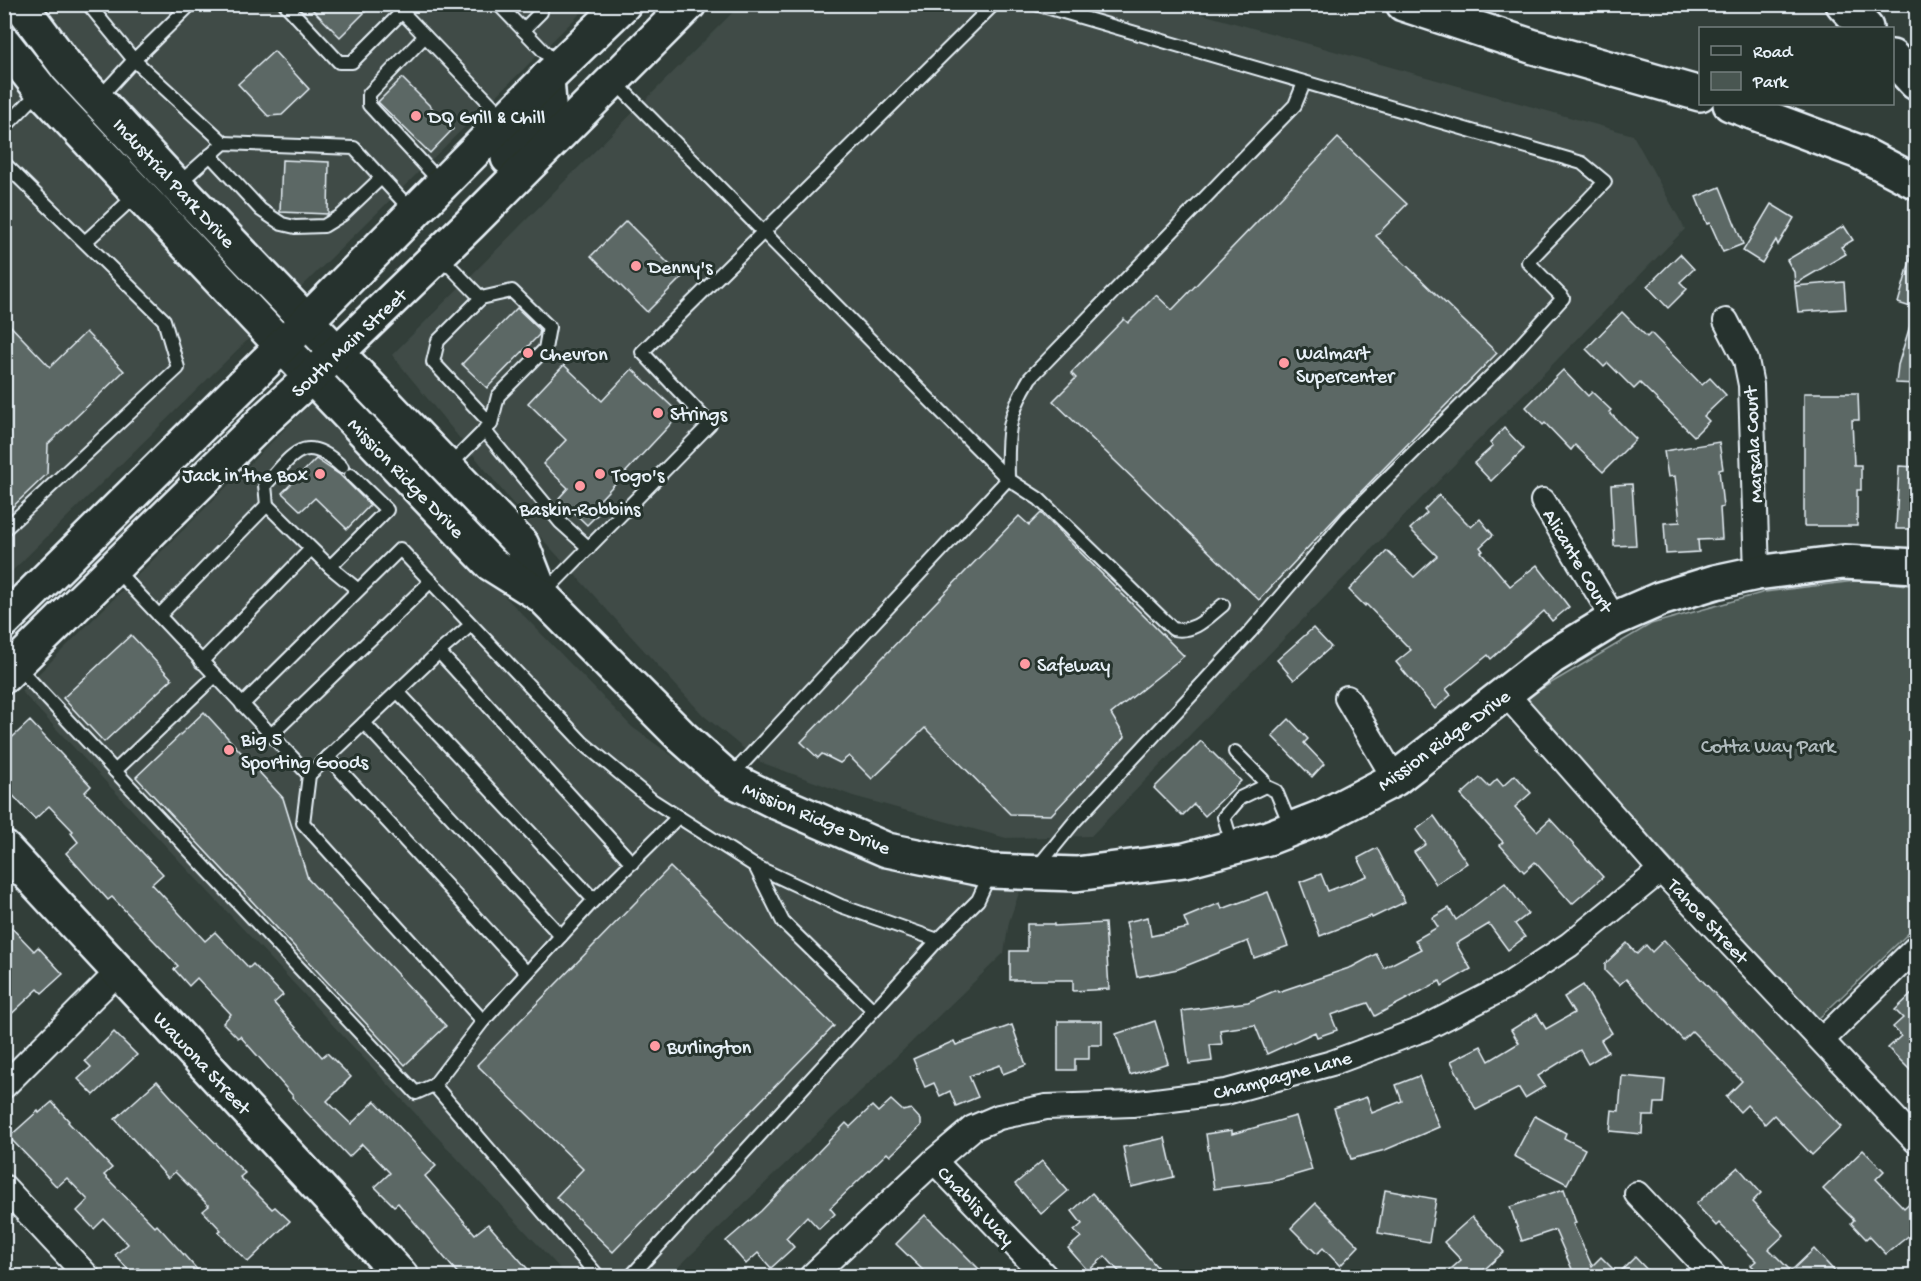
<svg xmlns="http://www.w3.org/2000/svg" width="1921" height="1281" font-family="'Gochi Hand',sans-serif">
<rect width="100%" height="100%" fill="#323e39"/>
<filter id="ink" filterUnits="userSpaceOnUse"><feTurbulence type="fractalNoise" baseFrequency=".0167" numOctaves="2"/><feDisplacementMap in="SourceGraphic" scale="12" xChannelSelector="R" yChannelSelector="G"/><feConvolveMatrix kernelMatrix="1 2 1 2 8 2 1 2 1" color-interpolation-filters="sRGB"/></filter>
<g filter="url(#ink)">
<g fill="#3f4b46">
<path d="M5,5h584l-584,573z"/>
<path d="M740,5h430l463,130 52,94 -594,607 -85,2 -153,-42 -93,-34 -57,-47 -168,-184 -143,-176z"/>
<path d="M314,400l318,327 110,79 278,84 -11,32 -5,31 -335,323h-102l-546,-585z"/>
</g>
<path fill="#495651" stroke="#98a4a4" stroke-width="1.5" d="M1863,580l53,6v340l-99,94 -293,-321 127,-75 114,-32z"/>
<g fill="#5c6865" stroke="#e8f1f8" stroke-width="1.5">
<path d="M307,4h66l-33,33z"/>
<path d="M274,51l35,38 -27,26 -14,1 -30,-32z"/>
<path d="M402,78l51,51 -23,24 -52,-51z"/>
<path d="M1338,138l69,66 -31,32 121,117 -155,158 -83,89 -206,-199 23,-23 -5,-5 53,-54 4,4 28,-28 16,15z"/>
<path d="M282,160l47,2 -1,52 -48,-2z"/>
<path d="M1720,187l23,57 -20,8 -13,-29 -3,1 -11,-27z"/>
<path d="M1771,204l23,14 -16,27 -2,-5 -14,23 -19,-12z"/>
<path d="M626,221l56,56 -35,35 -56,-56z"/>
<path d="M1844,226l9,14 -12,7 5,7 -51,30 -1,-12 -7,-12z"/>
<path d="M1680,254l14,15 -14,13 7,7 -19,19 -21,-22z"/>
<path d="M1912,254h5v55l-19,-6z"/>
<path d="M1844,282l2,27 -48,3 -3,-26z"/>
<path d="M517,308l23,22 -1,5 -52,53 -25,-24z"/>
<path d="M1622,312l25,25 4,-4 51,52 8,-7 16,17 -22,21 5,5 -15,15 -54,-53 -6,6 -26,-26 -4,4 -18,-18z"/>
<path d="M1913,316l4,1v67l-21,-1 2,-18z"/>
<path d="M4,319l46,48 36,-35 38,39 -76,73 -1,30 -43,41z"/>
<path d="M564,365l38,36 30,-32 48,45 -86,92 6,6 -13,13 -28,-27 9,-10 -25,-24 23,-24 -38,-37z"/>
<path d="M1563,370l25,26 4,-4 19,18 -2,2 27,27 -33,33 -28,-27 -4,5 -26,-27 -2,2 -17,-18z"/>
<path d="M1804,393h54l1,27h-7l2,45h7v25h-4v36h-53z"/>
<path d="M1504,428l20,21 -33,32 -17,-18 19,-17 -3,-3z"/>
<path d="M1719,442l4,27 -4,1 4,37 -3,1 2,31 -24,1 1,12 -33,2 -2,-31 16,-1 -5,-46 -7,1 -4,-26z"/>
<path d="M316,459l24,16 30,30 -23,24 -32,-31 -14,13 -19,-18z"/>
<path d="M1899,466l18,1v62h-21z"/>
<path d="M1632,484l4,61 -22,1 -3,-61z"/>
<path d="M1439,495l32,32 9,-8 13,16 -13,12 3,4 -2,1 29,34 27,-21 32,42 -17,14 -8,-10 -53,48 -3,-4 -42,34 5,6 -16,14 -39,-47 15,-12 -45,-46 -1,2 -16,-16 38,-39 27,26 23,-21 -27,-27 17,-16 -3,-3z"/>
<path d="M1041,513l143,143 -73,58 14,23 -74,78 -41,-1 -85,-86 -53,51 -23,-23 -9,7 -18,-9 -4,4 -17,-16 218,-226 10,9z"/>
<path d="M1313,628l18,19 -37,33 -17,-20z"/>
<path d="M131,635l41,44 -68,63 -41,-44z"/>
<path d="M204,712l79,86 25,81 138,147 -41,39 -269,-288z"/>
<path d="M1289,719l19,20 -4,4 20,21 -12,13 -40,-41z"/>
<path d="M30,721l61,65 -6,6 78,82 -11,10 53,57 10,-9 34,36 4,-4 30,31 -9,8 48,54 5,-4 24,24 -24,24 24,23 24,-23 61,65 -11,10 50,58 13,-10 46,52h-48l-7,-8 -10,8h-9l-62,-73 -4,3 -19,-19 15,-14 -28,-29 -13,13 -57,-60 1,-1 -53,-60 -2,2 -15,-15 8,-9 -34,-36 -8,8 -15,-17 4,-3 -66,-69 -4,3 -42,-47 12,-11 -7,-9 2,-2 -24,-25 -14,13 -31,-33v-41z"/>
<path d="M1201,741l40,40 -36,35 -11,-12 -12,12 -28,-28z"/>
<path d="M1515,775l16,18 -16,14 22,24 13,-12 53,58 -31,27 -37,-42 -11,10 -24,-27 3,-3 -42,-47 19,-17 9,9 8,-8 6,7z"/>
<path d="M1434,816l33,47 -31,21 -22,-32 12,-8 -10,-14z"/>
<path d="M1377,848l28,54 -33,16 -1,-2 -51,20 -20,-54 21,-8 7,17 39,-15 -9,-18z"/>
<path d="M670,867l164,159 -221,226 -57,-55 27,-28 -106,-104z"/>
<path d="M1505,883l23,31 -13,10 10,13 -17,13 -19,-26 -33,20 15,25 -29,17 -2,-5 -65,35 -7,-13 -37,12 6,15 -20,7 -2,-5 -48,22 -12,-29 -35,5 2,14 -12,1 2,16 -23,3 -7,-53 66,-9 29,-12 1,2 74,-25 24,-13 8,14 37,-19 -6,-9 23,-13 -6,-9 17,-10 7,12z"/>
<path d="M1268,892l20,54 -34,12 -6,-17 -70,28 -41,8 -11,-55 22,-5 3,19 37,-8 -4,-10 36,-15 2,6z"/>
<path d="M4,920l30,31 4,-4 25,27 -21,19 -4,-4 -34,32z"/>
<path d="M1105,923l4,66 -36,2v-11h-63v-29h17v-27h27v2z"/>
<path d="M1664,940l177,187 -29,28 -38,-40 -9,9 -18,-19 -7,7 -14,-15 16,-16 -50,-50 -9,9 -57,-61 -7,6 -14,-14v-7l22,-21 10,11 9,-9 6,7z"/>
<path d="M1583,985l29,48 -11,7 7,12 -20,12 -8,-14 -42,26 7,10 -20,12 -6,-10 -43,22 -25,-49 30,-15 8,15 30,-18 -8,-13 26,-16 9,15 28,-16 -10,-16z"/>
<path d="M1917,989v88l-29,-29 13,-12 -8,-9 10,-9 -8,-8z"/>
<path d="M1058,1021h44v24h-13v14h-14v11h-17z"/>
<path d="M1155,1021l13,42 -38,12 -14,-41z"/>
<path d="M1012,1025l14,40 -23,9 -3,-9 -31,11 9,21 -22,9 -6,-15 -10,5 -6,-13 -9,4 -12,-28 41,-18 2,4z"/>
<path d="M114,1032l23,23 -43,40 -16,-16 13,-12 -6,-6z"/>
<path d="M1419,1076l20,51 -54,23 -34,9 -17,-51 33,-11 5,16 30,-12 -6,-16z"/>
<path d="M1622,1076l43,4 -2,23h-8l-1,13h-11l-1,18 -32,-3 2,-21 7,1z"/>
<path d="M157,1081l24,27 64,65 -5,4 32,32 3,-2 15,14 -42,41 -30,-30 3,-2 -18,-19 6,-5 -34,-34 -7,6 -53,-59z"/>
<path d="M891,1100l12,11 8,-2 10,11v6l-31,30 -3,-3 -57,55 5,6 -16,15 -12,-13 -21,22 8,9 -23,21 -13,-15 -12,11 -20,-23 35,-30 85,-88 4,4 22,-21 6,6z"/>
<path d="M52,1102l17,19 -1,1 44,46 -8,7 51,52 2,-2 46,51h-57l-8,-8 -6,6 -17,-19 13,-11 -24,-25 -10,10 -17,-18 11,-11 -21,-22 -10,9 -48,-50 29,-26 1,2z"/>
<path d="M1296,1116l16,54 -38,11 -60,8 -8,-55 26,-4v4z"/>
<path d="M1535,1116l31,17 -2,5 21,11 -18,35 -53,-28z"/>
<path d="M1165,1138l9,39 -43,10 -8,-40z"/>
<path d="M1863,1150l21,21 -8,8 28,29 13,-12v33l-31,25 -17,-18 -3,3 -15,-16 3,-3 -31,-31z"/>
<path d="M1042,1161l26,30 -27,23 -26,-30z"/>
<path d="M1738,1167l23,26 -9,9 32,33 -15,14 22,22 23,-22 25,27h-76l-12,-11 5,-4 -37,-38 -3,3 -20,-22z"/>
<path d="M1564,1189l12,34 -3,1 19,42 9,-9 17,17 17,-17 18,19h-78l-20,-46 -33,11 -12,-34z"/>
<path d="M1385,1190l51,9 -7,43 -51,-9z"/>
<path d="M1092,1193l30,34 43,49h-42l-18,-20 -17,15 -20,-23 13,-11 -7,-6 8,-7 -10,-13z"/>
<path d="M1316,1203l43,43 -19,20 -17,-18 -6,6 -26,-26z"/>
<path d="M925,1215l61,61h-57l-33,-32z"/>
<path d="M1472,1217l32,35 -27,24h-34l18,-16 -17,-18z"/>
</g>
<g fill="none" stroke-linecap="round" stroke-linejoin="round">
<g stroke="#e8f1f8" stroke-width="16">
<g id="lane">
<path d="M88,4l46,56 57,-56"/>
<path d="M285,4l54,58h13l58,-58"/>
<path d="M498,4l60,62"/>
<path d="M402,12l103,107"/>
<path d="M523,30l18,-18 1,-8"/>
<path d="M425,36l-56,58v11l73,79"/>
<path d="M615,82l393,397 -279,299"/>
<path d="M98,99l36,-39 90,83"/>
<path d="M4,128l37,-38"/>
<path d="M210,155l51,55 21,14 13,3 29,-1 18,-11 39,-37"/>
<path d="M4,163l160,157 14,48 -174,162"/>
<path d="M177,185l47,-42 130,5 58,63"/>
<path d="M85,242l52,-48"/>
<path d="M439,255l42,43 31,-7 37,36 -4,22 -47,47 -7,28 -43,43"/>
<path d="M481,298l-43,43 -5,21 58,62"/>
<path d="M484,430l76,92 29,26"/>
<path d="M267,505l-2,-20c28,-30 39,-54 77,-18"/>
<path d="M330,567l57,-57 -36,-35"/>
<path d="M115,569l194,206 -6,48 180,198 -49,64 164,191"/>
<path d="M543,594l167,-170 -68,-72 352,-348"/>
<path d="M1223,605c-16,13 -28,28 -50,24l-134,-130 -31,-20c-1,-43 -1,-63 22,-101l265,-273 9,-22"/>
<path d="M159,616l108,-111 63,62 28,23"/>
<path d="M439,652l193,211"/>
<path d="M201,662l110,-113"/>
<path d="M16,665l400,428 18,-8"/>
<path d="M398,692l196,208"/>
<path d="M242,705l158,-156 183,194 69,57 103,66 86,40 97,34 -307,336"/>
<path d="M364,723l197,213"/>
<path d="M271,735l160,-154"/>
<path d="M1235,752l28,28 2,6"/>
<path d="M328,757l198,215"/>
<path d="M115,771l100,-95"/>
<path d="M309,775l130,-123 32,-27"/>
<path d="M1233,847l-9,-30 16,-19 25,-12 11,5 15,36"/>
<path d="M755,866l28,56 90,88"/>
<path d="M1036,869l39,-48 175,-189 98,-115 158,-156 57,-63 -35,-36 77,-80 -23,-19 -546,-159"/>
<path d="M938,940l40,-40 12,-26"/>
<path d="M483,1021l111,-121 84,-83"/>
</g>
</g>
<g stroke="#e8f1f8" stroke-width="28">
<g id="street">
<path d="M1726,321l20,39 5,25 6,188"/>
<path d="M1543,501l71,118"/>
<path d="M1506,694l155,176 255,271"/>
<path d="M1347,698l48,81"/>
<path d="M1822,1040l94,-92"/>
<path d="M4,1086l115,-115"/>
<path d="M934,1161l111,115"/>
<path d="M4,1187l83,89"/>
<path d="M1637,1194l77,82"/>
<path d="M812,1276l122,-115 39,-33 26,-11 47,-10 86,-3 94,-12 106,-29 91,-34 82,-42 64,-42 92,-75"/>
</g>
</g>
<g stroke="#e8f1f8" stroke-width="38">
<g id="secondary">
<path d="M20,4l47,63 110,119 345,359 20,51"/>
<path d="M4,43l37,47 241,256 209,218 51,32 140,141 46,41 48,24 111,48 104,21 85,3 109,-14 83,-22 54,-21 73,-38 157,-122 62,-38 46,-20 55,-17 42,-9 87,-11 72,4"/>
<path d="M508,158l28,-29 13,-25 -2,-26"/>
<path d="M4,621l278,-275 265,-268 77,-74"/>
<path d="M4,676l258,-254 75,-69 132,-128 220,-221"/>
<path d="M4,848l397,428"/>
</g>
</g>
<g stroke="#e8f1f8" stroke-width="38">
<g id="highway">
<path d="M1403,4l131,43 166,47"/>
<path d="M1843,4l23,24"/>
<path d="M1892,57l24,26"/>
<path d="M1730,104l129,48 57,30"/>
</g>
</g>
<use href="#lane" stroke="#26332d" stroke-width="12"/>
<use href="#street" stroke="#26332d" stroke-width="24"/>
<use href="#secondary" stroke="#26332d" stroke-width="33"/>
<use href="#highway" stroke="#26332d" stroke-width="33"/>
</g>
</g>
<g fill="#ff9aa2" stroke="#26332d" stroke-width="2">
<circle cx="416" cy="116" r="6"/>
<circle cx="636" cy="266" r="6"/>
<circle cx="528" cy="353" r="6"/>
<circle cx="1284" cy="363" r="6"/>
<circle cx="658" cy="413" r="6"/>
<circle cx="320" cy="474" r="6"/>
<circle cx="600" cy="474" r="6"/>
<circle cx="580" cy="486" r="6"/>
<circle cx="1025" cy="664" r="6"/>
<circle cx="229" cy="750" r="6"/>
<circle cx="655" cy="1046" r="6"/>
</g>
<g text-anchor="middle" stroke-width="6" stroke-linejoin="round" paint-order="stroke">
<g font-size="20" fill="#e8f1f8" stroke="#26332d" text-anchor="start">
<text x="428" y="123">DQ Grill &amp; Chill</text>
<text x="648" y="273">Denny's</text>
<text x="1296" y="359">Walmart<tspan x="1296" dy="23">Supercenter</tspan></text>
<text x="540" y="360">Chevron</text>
<text x="670" y="420">Strings</text>
<text x="308" y="481" text-anchor="end">Jack in the Box</text>
<text x="612" y="481">Togo's</text>
<text x="580" y="515" text-anchor="middle">Baskin-Robbins</text>
<text x="1037" y="671">Safeway</text>
<text x="241" y="745">Big 5<tspan x="241" dy="23">Sporting Goods</tspan></text>
<text x="667" y="1053">Burlington</text>
</g>
<g font-size="20" fill="#e8f1f8" stroke="#26332d">
<text transform="translate(175 182) rotate(47)" y="7">Industrial Park Drive</text>
<text transform="translate(348 342) rotate(-43)" y="7">South Main Street</text>
<text transform="translate(1752 445) rotate(-93)" y="7">Marsala Court</text>
<text transform="translate(407 477) rotate(46)" y="7">Mission Ridge Drive</text>
<text transform="translate(1579 560) rotate(59)" y="7">Alicante Court</text>
<text transform="translate(1443 739) rotate(-36)" y="7">Mission Ridge Drive</text>
<text transform="translate(817 817) rotate(23)" y="7">Mission Ridge Drive</text>
<text transform="translate(1709 920) rotate(47)" y="7">Tahoe Street</text>
<text transform="translate(203 1062) rotate(47)" y="7">Wawona Street</text>
<text transform="translate(1282 1074) rotate(-15)" y="7">Champagne Lane</text>
<text transform="translate(977 1205) rotate(46)" y="7">Chablis Way</text>
</g>
<g font-size="20" fill="#b0bbbe" stroke="#26332d">
<text x="1768" y="752">Cotta Way Park</text>
</g>
</g>
<rect width="1921" height="1281" fill="none" stroke="#26332d" stroke-width="24"/>
<rect x="12" y="12" width="1897" height="1257" fill="none" stroke="#e8f1f8" stroke-width="2" filter="url(#ink)"/>
<rect x="1699" y="27" width="195" height="78" fill="#26332d" stroke="#747f7e" stroke-width="1.5"/>
<rect x="1711" y="46" width="30" height="9" fill="#26332d" stroke="#747f7e" stroke-width="1.5"/>
<text x="1753" y="57" font-size="18" fill="#e8f1f8">Road</text>
<rect x="1711" y="72" width="30" height="18" fill="#495651" stroke="#747f7e" stroke-width="1.5"/>
<text x="1753" y="87" font-size="18" fill="#e8f1f8">Park</text>
</svg>
